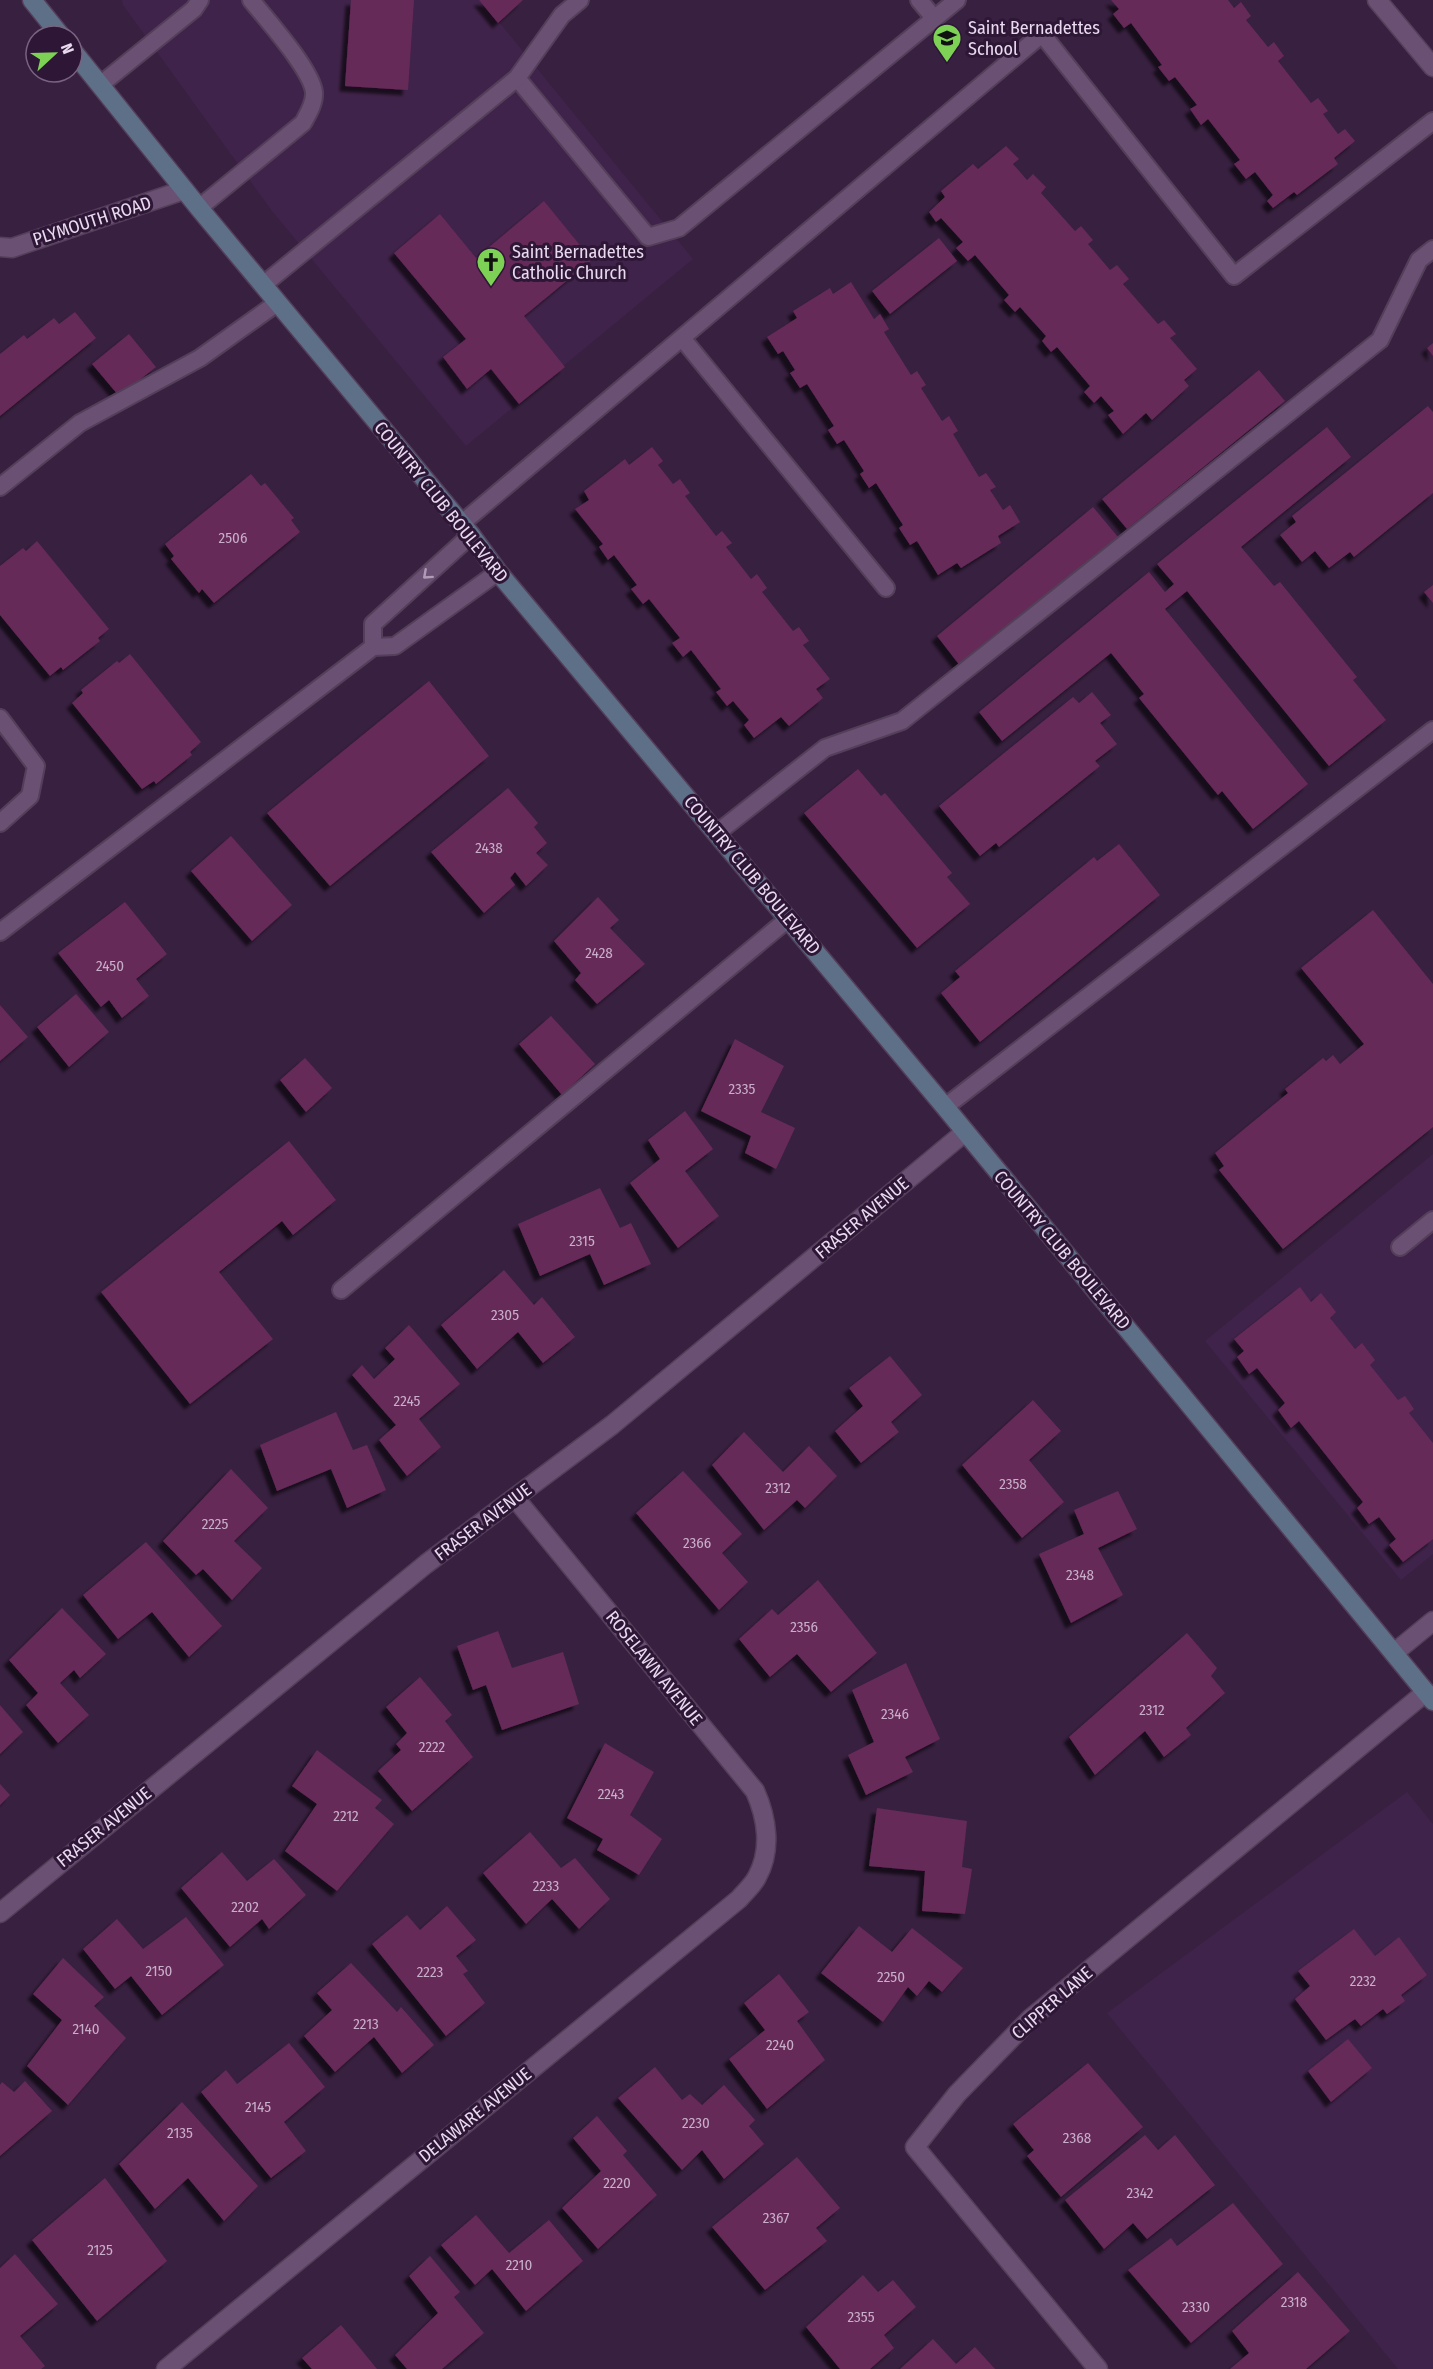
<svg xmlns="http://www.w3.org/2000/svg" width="1433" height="2369" font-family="'Fira Sans Condensed',sans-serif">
<defs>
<filter id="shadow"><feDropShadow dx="-5.5" dy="5.5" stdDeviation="1.5" flood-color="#0009"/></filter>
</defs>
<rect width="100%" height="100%" fill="#382040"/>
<g fill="#40234a">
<path d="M122,0h359l212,259 -227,187 -194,-235 -149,-206z"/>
<path d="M1433,1154v400l-32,26 -196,-239z"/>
<path d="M1407,1792l26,32v545h-35l-291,-356z"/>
</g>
<g fill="#662959" filter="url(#shadow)">
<path d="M351,0h63l-6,90 -63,-4z"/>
<path d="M479,0h44l-25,23z"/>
<path d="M1111,0h117l6,8 7,-6 10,14 -5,4 22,27 6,-5 10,14 -6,5 33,42 7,-5 10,13 -5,3 15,20 7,-5 10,12 -21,17 4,6 -41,31 -3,-3 -21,16 -6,-7 6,-6 -18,-23 -9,7 -12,-15 6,-4 -32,-41 -7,6 -11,-16 7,-4 -22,-28 -6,4 -11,-14 4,-2 -31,-42 -7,5 -11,-14 6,-5z"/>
<path d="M1006,146l13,13 -6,5 14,16 6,-6 13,13 -5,6 34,38 6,-5 12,14 -5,4 22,26 7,-5 12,14 -6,5 35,40 6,-4 12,14 -6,4 27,31 -13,11 5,6 -37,34 -6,-7 -23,21 -15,-19 6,-4 -13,-15 -7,7 -10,-11 6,-6 -33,-39 -6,5 -9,-11 4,-5 -26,-29 -5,5 -11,-12 5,-5 -34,-40 -7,6 -12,-13 7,-6 -22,-24 -5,4 -7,-10 16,-15 -4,-6 32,-27 5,5z"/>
<path d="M544,201l48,59 -68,56 41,51 -46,37 -28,-35 -24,20 -24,-32 23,-18 -72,-86 46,-39 36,44z"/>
<path d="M939,238l18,23 -67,53 -18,-23z"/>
<path d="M851,282l23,37 6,-5 9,15 -5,3 27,43 6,-4 9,14 -5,3 21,33 7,-5 9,15 -5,3 26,43 7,-4 10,14 -6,3 13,20 7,-5 10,17 -22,14 3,7 -40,25 -4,-5 -19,12 -21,-34 -7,4 -11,-17 4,-3 -27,-42 -7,5 -9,-14 4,-3 -20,-31 -7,4 -9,-14 6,-4 -27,-42 -7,4 -10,-15 5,-3 -12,-19 -5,3 -11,-17 30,-19 -4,-7 37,-23 3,6z"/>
<path d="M75,312l21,26 -96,78v-62l24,-19 3,4 27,-21 5,6z"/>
<path d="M129,334l27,33 -37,29 -27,-32z"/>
<path d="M1433,343v13l-6,-8z"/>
<path d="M1259,370l26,31 -158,128 -25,-30z"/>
<path d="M1428,406l5,6v81l-79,64 -4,-5 -21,16 -14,-17 -13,11 -22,-27 16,-13 -4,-6z"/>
<path d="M1327,427l24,30 -110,90 33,39 6,-4 77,95 -4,3 33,40 -57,46 -142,-175 -22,18 143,175 -55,45 -31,-38 -4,4 -79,-97 5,-4 -33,-41 -109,88 -23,-29 170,-140 16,20 9,-8 -17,-20z"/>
<path d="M652,447l11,14 -5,4 15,19 7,-5 10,14 -5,3 31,40 6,-5 10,12 -6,4 25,32 6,-5 10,14 -5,4 31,39 6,-4 10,14 -6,4 27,34 -14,10 7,9 -34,28 -8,-9 -27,21 -10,-13 5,-5 -16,-19 -6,5 -11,-14 5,-3 -30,-39 -8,7 -11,-14 8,-5 -31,-39 -6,5 -12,-15 6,-4 -23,-30 -6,5 -9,-13 4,-3 -28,-35 14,-9 -5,-9 41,-32 4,6z"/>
<path d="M251,474l10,12 4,-3 29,35 -3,2 9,12 -86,71 -12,-14 -3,4 -28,-34 3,-3 -9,-12z"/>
<path d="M1093,507l25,30 -157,130 -24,-31z"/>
<path d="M37,541l72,88 -11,9 2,3 -37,29 -2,-3 -11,9 -50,-61v-49l23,-18 3,3z"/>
<path d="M1433,585v18l-9,-11z"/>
<path d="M130,654l71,88 -11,10 2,3 -36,29 -2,-3 -12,8 -70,-86 11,-10 -2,-3 36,-29 2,2z"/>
<path d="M429,681l60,75 -159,130 -63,-73z"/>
<path d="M1092,692l19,23 -11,8 17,21 -22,17 5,5 -101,81 -3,-4 -16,13 -41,-50 134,-109 6,6z"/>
<path d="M858,769l23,27 4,-3 67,80 -5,4 23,27 -53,44 -113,-135z"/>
<path d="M508,788l30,35 -4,4 13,16 -11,10 12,12 -22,21 -11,-14 -5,6 5,7 -31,28 -53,-61z"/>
<path d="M231,836l61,69 -40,36 -61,-70z"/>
<path d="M1119,844l41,51 -180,147 -39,-49 19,-16 -5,-6 139,-114 3,4z"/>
<path d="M598,897l21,23 -9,8 35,36 -48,40 -22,-24 6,-7 -27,-32z"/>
<path d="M125,902l42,52 -31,25 13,17 -27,22 -13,-18 -8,7 -43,-54z"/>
<path d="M1373,910l60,74v143l-150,122 -64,-79 5,-4 -9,-13 73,-60 -3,-4 38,-31 3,3 7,-6 7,9 24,-20 -63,-76z"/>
<path d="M76,994l33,38 -40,35 -32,-40z"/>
<path d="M0,1005l28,32 -28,24z"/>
<path d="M551,1016l44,48 -33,31 -43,-51z"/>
<path d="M735,1039l49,27 -23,46 34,16 -19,41 -31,-16 6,-17 -50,-25z"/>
<path d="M305,1058l27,30 -26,24 -26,-32z"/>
<path d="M685,1111l28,38 -28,22 34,45 -41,32 -48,-65 30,-24 -12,-19z"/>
<path d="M289,1141l47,59 -43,35 -11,-14 -63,51 54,67 -83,65 -89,-112z"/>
<path d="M600,1188l20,40 11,-5 20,41 -47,21 -14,-31 -50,22 -22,-52z"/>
<path d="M504,1270l30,35 8,-8 33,40 -32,26 -25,-31 -41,37 -36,-44z"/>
<path d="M1300,1287l11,15 10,-9 15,19 -6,6 25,31 7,-6 13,17 -5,5 28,35 7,-4 9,13 -5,4 24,30v96l-30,23 -14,-17 7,-6 -17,-22 -10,7 -12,-16 6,-6 -64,-81 -8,7 -13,-18 7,-7 -28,-35 -8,6 -12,-17 7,-6 -10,-12z"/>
<path d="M409,1325l51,59 -41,35 22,28 -34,29 -28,-36 17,-15 -44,-50 10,-10 12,14 21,-20 -10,-11z"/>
<path d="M890,1356l32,39 -31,27 8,10 -38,31 -26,-32 28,-25 -14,-18z"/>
<path d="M1033,1400l28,31 -32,29 35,42 -42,36 -60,-73z"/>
<path d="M336,1412l17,38 14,-5 19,45 -39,18 -16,-39 -54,22 -17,-46z"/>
<path d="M744,1432l39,40 26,-26 28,30 -32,32 -8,-8 -33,30 -52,-65z"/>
<path d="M231,1469l37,39 -34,33 28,27 -30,32 -29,-31 -7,6 -33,-34z"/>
<path d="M683,1471l59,63 -20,19 26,29 -29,28 -83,-97z"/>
<path d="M1118,1491l19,38 -39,19 25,47 -52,28 -32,-69 45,-20 -10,-24z"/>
<path d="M146,1542l76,84 -33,31 -37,-45 -34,27 -35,-44z"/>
<path d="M818,1580l59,73 -46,39 -34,-38 -27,23 -31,-38 33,-30 6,6z"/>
<path d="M62,1608l44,46 -26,24 -6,-8 -14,13 29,32 -31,28 -32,-38 12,-12 -29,-33z"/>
<path d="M498,1631l14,37 51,-16 16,52 -77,26 -16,-45 -13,5 -16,-44z"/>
<path d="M1187,1633l30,35 -6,8 14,17 -39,35 5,7 -27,22 -19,-26 -50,44 -26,-38z"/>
<path d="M906,1663l34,76 -35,18 8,15 -47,23 -18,-40 26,-13 -22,-52z"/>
<path d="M420,1677l32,38 -7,6 28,36 -61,54 -34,-40 23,-21 -5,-6 11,-11 -21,-26z"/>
<path d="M0,1705l23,27 -23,22z"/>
<path d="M605,1743l49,29 -24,43 32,24 -23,36 -42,-25 6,-11 -36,-21z"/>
<path d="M317,1750l65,50 -7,8 19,16 -57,67 -52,-40 32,-47 -25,-18z"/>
<path d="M0,1784l10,11 -10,10z"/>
<path d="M877,1808l90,13 -5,46 10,2 -7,45 -43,-3 3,-40 -56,-5z"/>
<path d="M530,1832l31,36 14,-10 35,41 -31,30 -27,-30 -26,25 -43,-51z"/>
<path d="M222,1852l25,29 27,-22 32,36 -37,34 -7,-10 -32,28 -49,-59z"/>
<path d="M447,1906l29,34 -20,16 12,15 -5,3 22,29 -39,33 -74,-92 35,-29 13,15z"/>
<path d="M186,1917l38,48 -62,50 -31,-39 -16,13 -32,-40 34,-30 26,30z"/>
<path d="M859,1926l33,26 20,-24 51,40 -21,24 -13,-11 -12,15 -9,-9 -25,35 -62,-49z"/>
<path d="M1354,1929l21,27 24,-19 28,38 -26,20 4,6 -18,13 -4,-5 -22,17 -6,-7 -29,21 -31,-41 15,-13 -12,-15z"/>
<path d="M63,1958l41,39 -10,9 32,32 -58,67 -41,-39 35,-46 -29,-26z"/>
<path d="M351,1963l46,49 4,-5 33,38 -32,28 -28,-36 -39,35 -31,-36 28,-26 -15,-17z"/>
<path d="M779,1974l30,38 -12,9 28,39 -58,49 -38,-50 36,-29 -21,-27z"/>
<path d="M1348,2039l24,29 -41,34 -23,-31z"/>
<path d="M289,2043l36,44 -41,35 22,29 -35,27 -70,-86 25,-22 11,14z"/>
<path d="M1088,2063l55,64 -82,70 -34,-41 7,-6 -21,-26z"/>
<path d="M655,2067l27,33 8,-6 12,11 22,-20 31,35 -6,6 15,18 -40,35 -22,-29 -20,20 -64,-72z"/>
<path d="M25,2081l27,30 -52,45v-71l2,-3 12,10z"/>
<path d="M182,2102l76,84 -34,35 -36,-43 -33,31 -36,-45z"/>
<path d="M597,2116l30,35 -4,4 34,40 -59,54 -36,-41 39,-37 -28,-33z"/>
<path d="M1145,2135l13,15 17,-15 40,50 -68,54 -14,-16 -29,26 -39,-49z"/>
<path d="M797,2157l43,51 -24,20 11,13 -62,49 -53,-63z"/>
<path d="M105,2178l62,83 -70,60 -65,-81z"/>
<path d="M1233,2203l50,61 -92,79 -63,-73 43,-32 6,8z"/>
<path d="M476,2215l33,38 40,-33 34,41 -57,50 -34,-42 -17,16 -34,-40z"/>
<path d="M15,2254l43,50 -38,32 25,30 -4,3h-41v-101z"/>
<path d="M430,2256l30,36 -6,5 30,36 -42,36h-35l-12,-14 43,-42 -29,-37z"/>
<path d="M1298,2272l52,59 -44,38h-76l19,-16 -17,-22z"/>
<path d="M863,2275l15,17 15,-12 23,27 -32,28 10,13 -24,21h-30l-34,-42z"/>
<path d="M341,2325l36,44h-65l-10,-11z"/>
<path d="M933,2339l23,25 19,-17 20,22h-95z"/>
</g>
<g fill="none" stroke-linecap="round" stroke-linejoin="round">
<g stroke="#543f5a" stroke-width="20">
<g id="lane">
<path d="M919,0l15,18"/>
<path d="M517,78l131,159 31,-9 278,-228"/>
<path d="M100,85l94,-76 6,-9"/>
<path d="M199,208l104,-85c5,-9 12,-20 11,-31 -3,-23 -47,-72 -63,-92"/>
<path d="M263,285l254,-207 45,-63 18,-15"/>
<path d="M682,338l204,250"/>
<path d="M0,487l80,-64 120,-65 77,-55"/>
<path d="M461,524l581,-490 192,242 199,-155"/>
<path d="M373,647v-23l98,-89"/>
<path d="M0,718l36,48 -6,30 -30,27"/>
<path d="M717,833l108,-85 77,-27 478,-381 39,-80 14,-11"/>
<path d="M0,932l373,-285 22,-1 103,-74"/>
<path d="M945,1107l488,-377"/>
<path d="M1400,1247l33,-27"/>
<path d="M341,1290l447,-371"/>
</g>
</g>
<g stroke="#543f5a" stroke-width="21">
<g id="street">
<path d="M1377,0l56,67"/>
<path d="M0,247l12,1 172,-58"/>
<path d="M1394,1653l39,-32"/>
<path d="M0,1913l426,-349 186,-139 353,-293"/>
<path d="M166,2369l573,-470c6,-7 14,-14 18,-22 15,-27 10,-59 -2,-86l-240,-293"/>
<path d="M1098,2369l-183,-222 42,-53 74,-76 395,-326"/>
</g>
</g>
<g stroke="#543f5a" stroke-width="21">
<g id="secondary">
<path d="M32,0l29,36"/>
<path d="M72,50l127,158 272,327 27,37 447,535 488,594"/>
</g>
</g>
<use href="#lane" stroke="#6a5073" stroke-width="16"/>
<use href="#street" stroke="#6a5073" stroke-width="18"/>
<use href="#secondary" stroke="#5e6f88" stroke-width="18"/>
</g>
<defs><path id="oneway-chevron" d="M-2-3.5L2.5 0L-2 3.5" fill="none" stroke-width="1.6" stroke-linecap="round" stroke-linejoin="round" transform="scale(1.5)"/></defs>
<use stroke="#b09cb7" href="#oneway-chevron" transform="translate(427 575) rotate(138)"/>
<defs>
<g id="school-pin" transform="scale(1.5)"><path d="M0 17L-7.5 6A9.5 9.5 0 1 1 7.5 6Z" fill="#7dd154" stroke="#2d1636"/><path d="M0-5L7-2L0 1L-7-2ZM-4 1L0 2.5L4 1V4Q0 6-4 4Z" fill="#111"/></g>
<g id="church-pin" transform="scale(1.5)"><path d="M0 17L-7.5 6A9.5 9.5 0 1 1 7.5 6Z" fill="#7dd154" stroke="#2d1636"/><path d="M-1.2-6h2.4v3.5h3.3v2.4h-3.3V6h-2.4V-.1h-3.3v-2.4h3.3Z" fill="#111"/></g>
</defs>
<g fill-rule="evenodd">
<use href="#school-pin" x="947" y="38"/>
<use href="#church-pin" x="491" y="262"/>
</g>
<g text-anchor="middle" stroke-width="6" stroke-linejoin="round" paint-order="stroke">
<g font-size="15" fill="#c8aeca">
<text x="233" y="543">2506</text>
<text x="489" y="853">2438</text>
<text x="599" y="958">2428</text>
<text x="110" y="971">2450</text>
<text x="742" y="1094">2335</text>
<text x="582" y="1246">2315</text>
<text x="505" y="1320">2305</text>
<text x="407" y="1406">2245</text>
<text x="1013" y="1489">2358</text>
<text x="778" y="1493">2312</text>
<text x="215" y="1529">2225</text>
<text x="697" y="1548">2366</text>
<text x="1080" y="1580">2348</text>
<text x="804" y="1632">2356</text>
<text x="1152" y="1715">2312</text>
<text x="895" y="1719">2346</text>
<text x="432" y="1752">2222</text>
<text x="611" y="1799">2243</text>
<text x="346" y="1821">2212</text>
<text x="546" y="1891">2233</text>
<text x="245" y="1912">2202</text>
<text x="159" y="1976">2150</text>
<text x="430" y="1977">2223</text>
<text x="891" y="1982">2250</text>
<text x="1363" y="1986">2232</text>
<text x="366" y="2029">2213</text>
<text x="86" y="2034">2140</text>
<text x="780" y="2050">2240</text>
<text x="258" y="2112">2145</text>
<text x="696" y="2128">2230</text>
<text x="180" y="2138">2135</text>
<text x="1077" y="2143">2368</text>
<text x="617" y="2188">2220</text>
<text x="1140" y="2198">2342</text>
<text x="776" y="2223">2367</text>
<text x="100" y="2255">2125</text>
<text x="519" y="2270">2210</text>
<text x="1294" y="2307">2318</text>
<text x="1196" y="2312">2330</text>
<text x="861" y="2322">2355</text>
</g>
<g font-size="18" fill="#e9daef" stroke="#2d1636" text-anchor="start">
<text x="968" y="34">Saint Bernadettes<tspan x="968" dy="21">School</tspan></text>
<text x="512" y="258">Saint Bernadettes<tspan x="512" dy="21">Catholic Church</tspan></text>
</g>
<g font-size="18" fill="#e9daef" stroke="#2d1636">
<text transform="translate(92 221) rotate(-18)" y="6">PLYMOUTH ROAD</text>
<text transform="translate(441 502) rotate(51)" y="6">COUNTRY CLUB BOULEVARD</text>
<text transform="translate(752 875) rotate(50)" y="6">COUNTRY CLUB BOULEVARD</text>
<text transform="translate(862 1218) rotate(-40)" y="6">FRASER AVENUE</text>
<text transform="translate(1062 1250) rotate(50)" y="6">COUNTRY CLUB BOULEVARD</text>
<text transform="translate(483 1522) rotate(-37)" y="6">FRASER AVENUE</text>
<text transform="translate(654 1668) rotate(51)" y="6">ROSELAWN AVENUE</text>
<text transform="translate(104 1827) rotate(-39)" y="6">FRASER AVENUE</text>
<text transform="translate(1052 2003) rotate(-41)" y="6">CLIPPER LANE</text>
<text transform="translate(475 2115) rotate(-39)" y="6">DELAWARE AVENUE</text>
</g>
</g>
<g transform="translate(54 54) rotate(68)"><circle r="28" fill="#2d1636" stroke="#786480" stroke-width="1.5"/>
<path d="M0-4.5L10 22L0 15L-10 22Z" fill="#7dd154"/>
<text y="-9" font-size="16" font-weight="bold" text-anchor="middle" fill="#e9daef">N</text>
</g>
</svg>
